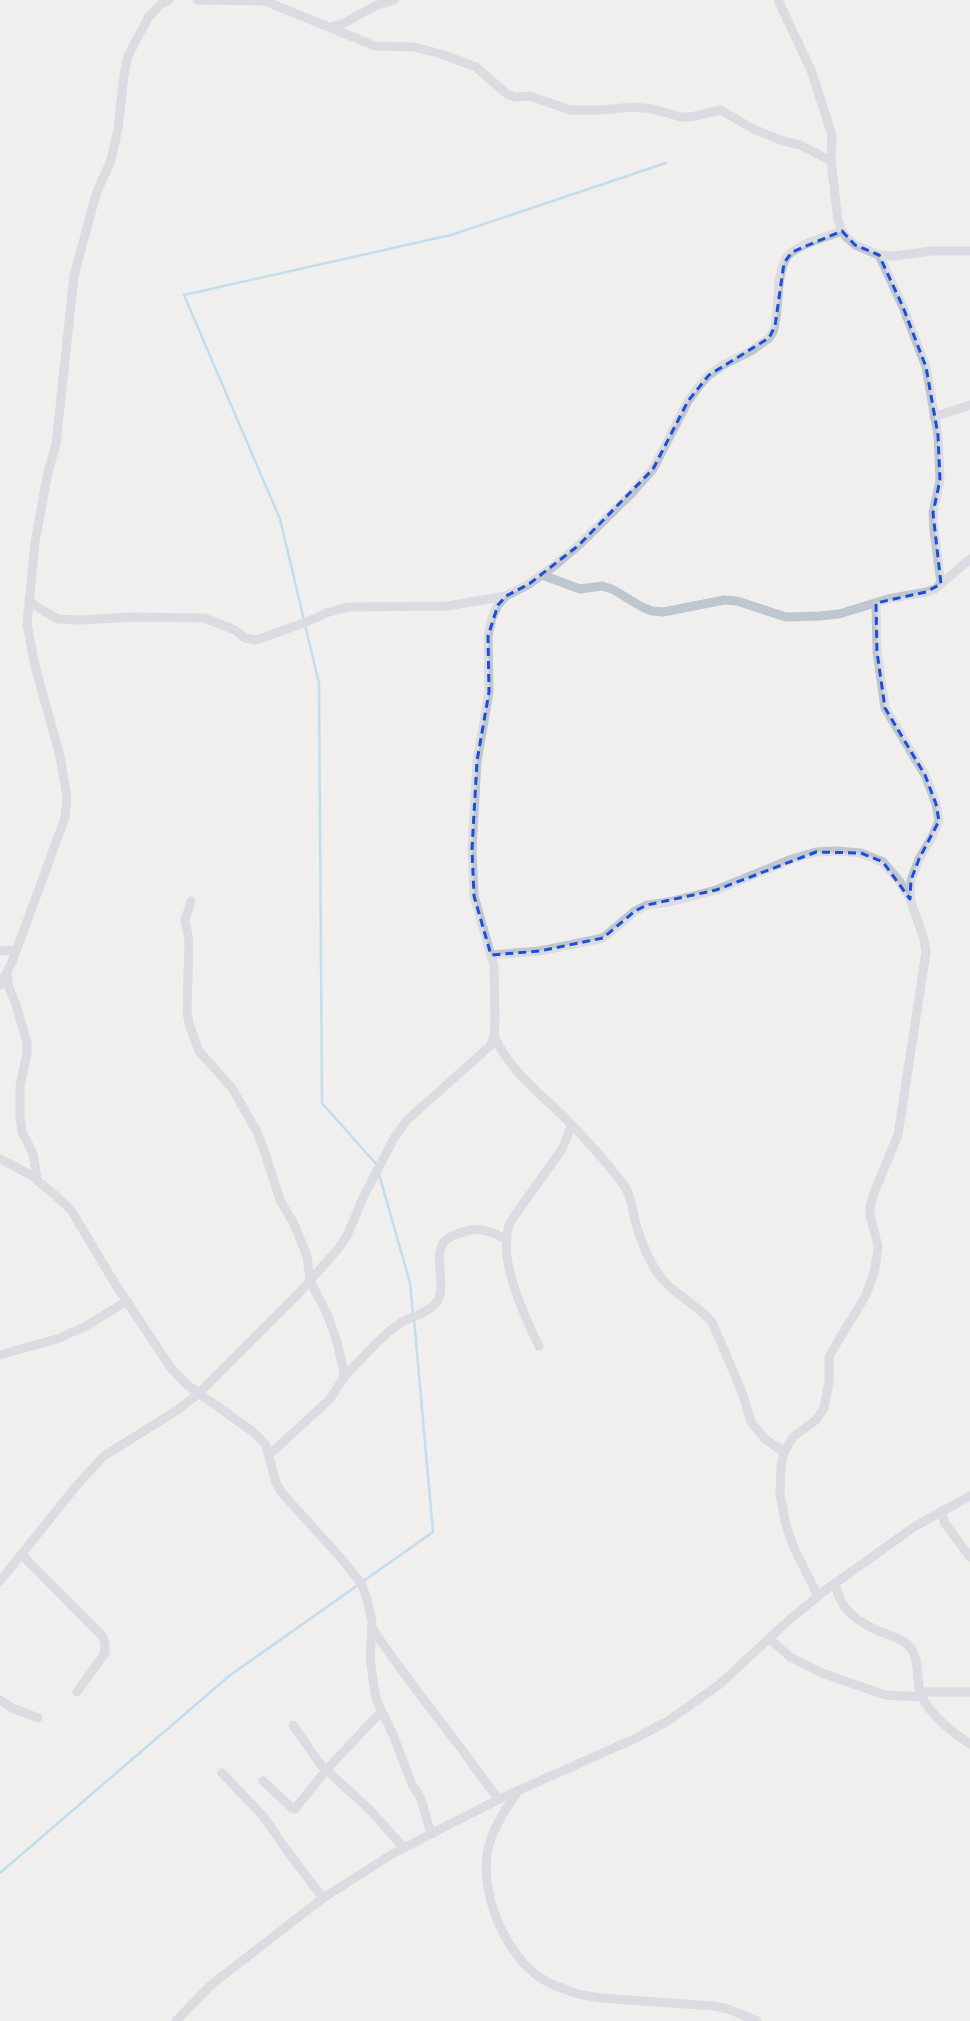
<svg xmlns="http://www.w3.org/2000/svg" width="970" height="2021" font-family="'Public Sans',sans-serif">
<rect width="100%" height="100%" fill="#f1eeee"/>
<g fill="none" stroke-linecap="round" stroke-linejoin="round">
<g stroke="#89c8eb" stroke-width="2.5">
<path d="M304,620l-24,-101 -96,-224 267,-60 215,-72"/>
<path d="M305,625l14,58 3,420 55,62"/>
<path d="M379,1174l31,109 3,31"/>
<path d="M0,1873l229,-197 204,-144 -19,-213"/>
</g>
<g stroke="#bec6d0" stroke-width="9">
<path d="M197,0l68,1 110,45 39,1 27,7 35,13 31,27 8,3 15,-1 40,14h32l30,-3 21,2 28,8h10l30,-7 32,19 30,12 17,4 31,16"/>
<path d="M778,0l33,70 21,65 -1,26 7,59 4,11 4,6 9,8 24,10 15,1 38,-5h38"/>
<path d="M330,27l12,-3 33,-18 19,-6"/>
<path d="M879,255l24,52 23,60 12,68 2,45 -7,33 1,17 7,54"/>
<path d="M934,417l36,-12"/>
<path d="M542,575l38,14 22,-3 10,3 30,18 10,4 11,1 61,-12 13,1 49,16 33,-1 20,-2 49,-15 38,-7 9,-3 35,-30"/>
<path d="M29,600l8,7 21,12 23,1 51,-3 72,1 31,12 10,8 11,2 48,-17 25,-11 19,-5 99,-1 59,-10"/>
<path d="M191,901l-6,19 4,21 -2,70 2,13 10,27 33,37 25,44 8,21 15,47 14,24 13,32 3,25 18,35 9,26 6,26 1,9 -14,22 -60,55"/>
<path d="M0,951l15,-1"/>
<path d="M491,955l49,-4 63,-13 32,-27 12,-6 22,-3 47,-12 76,-31 24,-7 21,-1 24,2 22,9 17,20 10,17"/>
<path d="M7,972l2,16 7,16 11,39v10l-7,33v31l2,15 11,21 4,27"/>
<path d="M0,985l12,-23 53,-144 2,-21 -7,-41 -25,-90 -8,-42 8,-82 13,-70 8,-28 18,-168 22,-82 15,-34 7,-31 6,-54 4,-19 20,-38 13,-14 8,-4"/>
<path d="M494,1036c15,33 43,55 69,80 21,21 42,44 60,68 9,12 9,26 13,40 4,15 11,31 19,45 13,23 40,33 57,53l30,70 9,30 14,17 19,13"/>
<path d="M0,1159l29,15 26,21 16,15 43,72 57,86 15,16 66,47 14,14 10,38 6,10 58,64 21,26 6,16 5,23 -2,37 6,40 18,38 18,47 9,15 10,35"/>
<path d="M539,1346c-15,-30 -44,-93 -28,-125l51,-72 10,-24"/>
<path d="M0,1355l57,-16 29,-13 41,-25"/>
<path d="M344,1377c17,-17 33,-37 52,-51 12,-9 30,-11 40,-23 13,-15 -6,-51 11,-64 4,-3 11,-5 16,-7 14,-6 31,0 44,8"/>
<path d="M942,1511l2,11 26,35"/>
<path d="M22,1555l81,82 2,7v9l-28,39"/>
<path d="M0,1581l77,-96 27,-29 75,-47 20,-16 99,-99 40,-45 9,-13 15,-36 31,-60 14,-20 83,-74 4,-10 1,-16 -1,-54 -20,-70 -2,-47 5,-88 12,-69 -1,-56 4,-18 6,-13 8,-9 23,-12 25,-18 25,-21 52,-51 22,-25 35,-68 11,-15 10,-11 14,-10 28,-14 18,-13 4,-6c4,-11 4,-24 5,-36 1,-12 2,-29 9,-39 9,-13 40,-20 55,-26"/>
<path d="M835,1583c5,29 26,41 51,51 8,3 17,5 22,11 12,12 8,31 12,46 6,22 32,41 50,53"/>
<path d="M818,1596l-24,-48 -8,-23 -6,-30 1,-28 3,-15 9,-15 23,-17 8,-12 5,-27v-25l37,-61 9,-26 3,-23 -8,-31v-8l4,-14 24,-58 28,-183 -2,-13 -14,-40 1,-19 8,-21 13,-22 7,-16 -3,-17 -11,-29 -40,-67 -8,-56 -1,-49"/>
<path d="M372,1628c25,38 54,74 81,110 16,20 29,41 46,61"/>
<path d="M769,1638l21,19 32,16 63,22 37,2"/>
<path d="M921,1692h49"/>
<path d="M0,1700l12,8 26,10"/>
<path d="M293,1725l27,39 51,47 33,37"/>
<path d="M222,1773l41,43 25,36 35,46"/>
<path d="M263,1781l29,27 3,1 31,-39 55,-58"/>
<path d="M519,1790c-12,17 -24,34 -30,55 -12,44 16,112 55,135 10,6 21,9 31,13 17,5 36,6 54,7 28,2 56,4 85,6l14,3 29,12"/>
<path d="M176,2021l35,-36 112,-87 71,-45 105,-54 135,-60 34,-18 52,-37 69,-64 34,-28 91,-65 56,-31"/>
</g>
</g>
<path d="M0 0H970V2021H0ZM842,231l13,14 24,10 24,52 23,60 12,68 2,45 -7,33 8,71 -15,8 -50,11 1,49 8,56 40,67 11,29 3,17 -20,38 -8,21 -1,19 -27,-37 -22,-9 -45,-1 -100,38 -69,15 -12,6 -32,27 -63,13 -49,4 -17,-59 -2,-47 5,-88 12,-69 -1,-56 10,-31 8,-9 23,-12 50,-39 74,-76 35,-68 21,-26 60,-37 6,-12 9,-63 8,-11z" fill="#f1eeee" fill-opacity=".55" fill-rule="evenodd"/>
<path fill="none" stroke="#1d4ed8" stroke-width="3" stroke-dasharray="8 5" stroke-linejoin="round" d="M842,231l13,14 24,10 24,52 23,60 12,68 2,45 -7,33 8,71 -15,8 -50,11 1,49 8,56 40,67 11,29 3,17 -20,38 -8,21 -1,19 -27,-37 -22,-9 -45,-1 -100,38 -69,15 -12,6 -32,27 -63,13 -49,4 -17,-59 -2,-47 5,-88 12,-69 -1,-56 10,-31 8,-9 23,-12 50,-39 74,-76 35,-68 21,-26 60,-37 6,-12 9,-63 8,-11z"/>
</svg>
